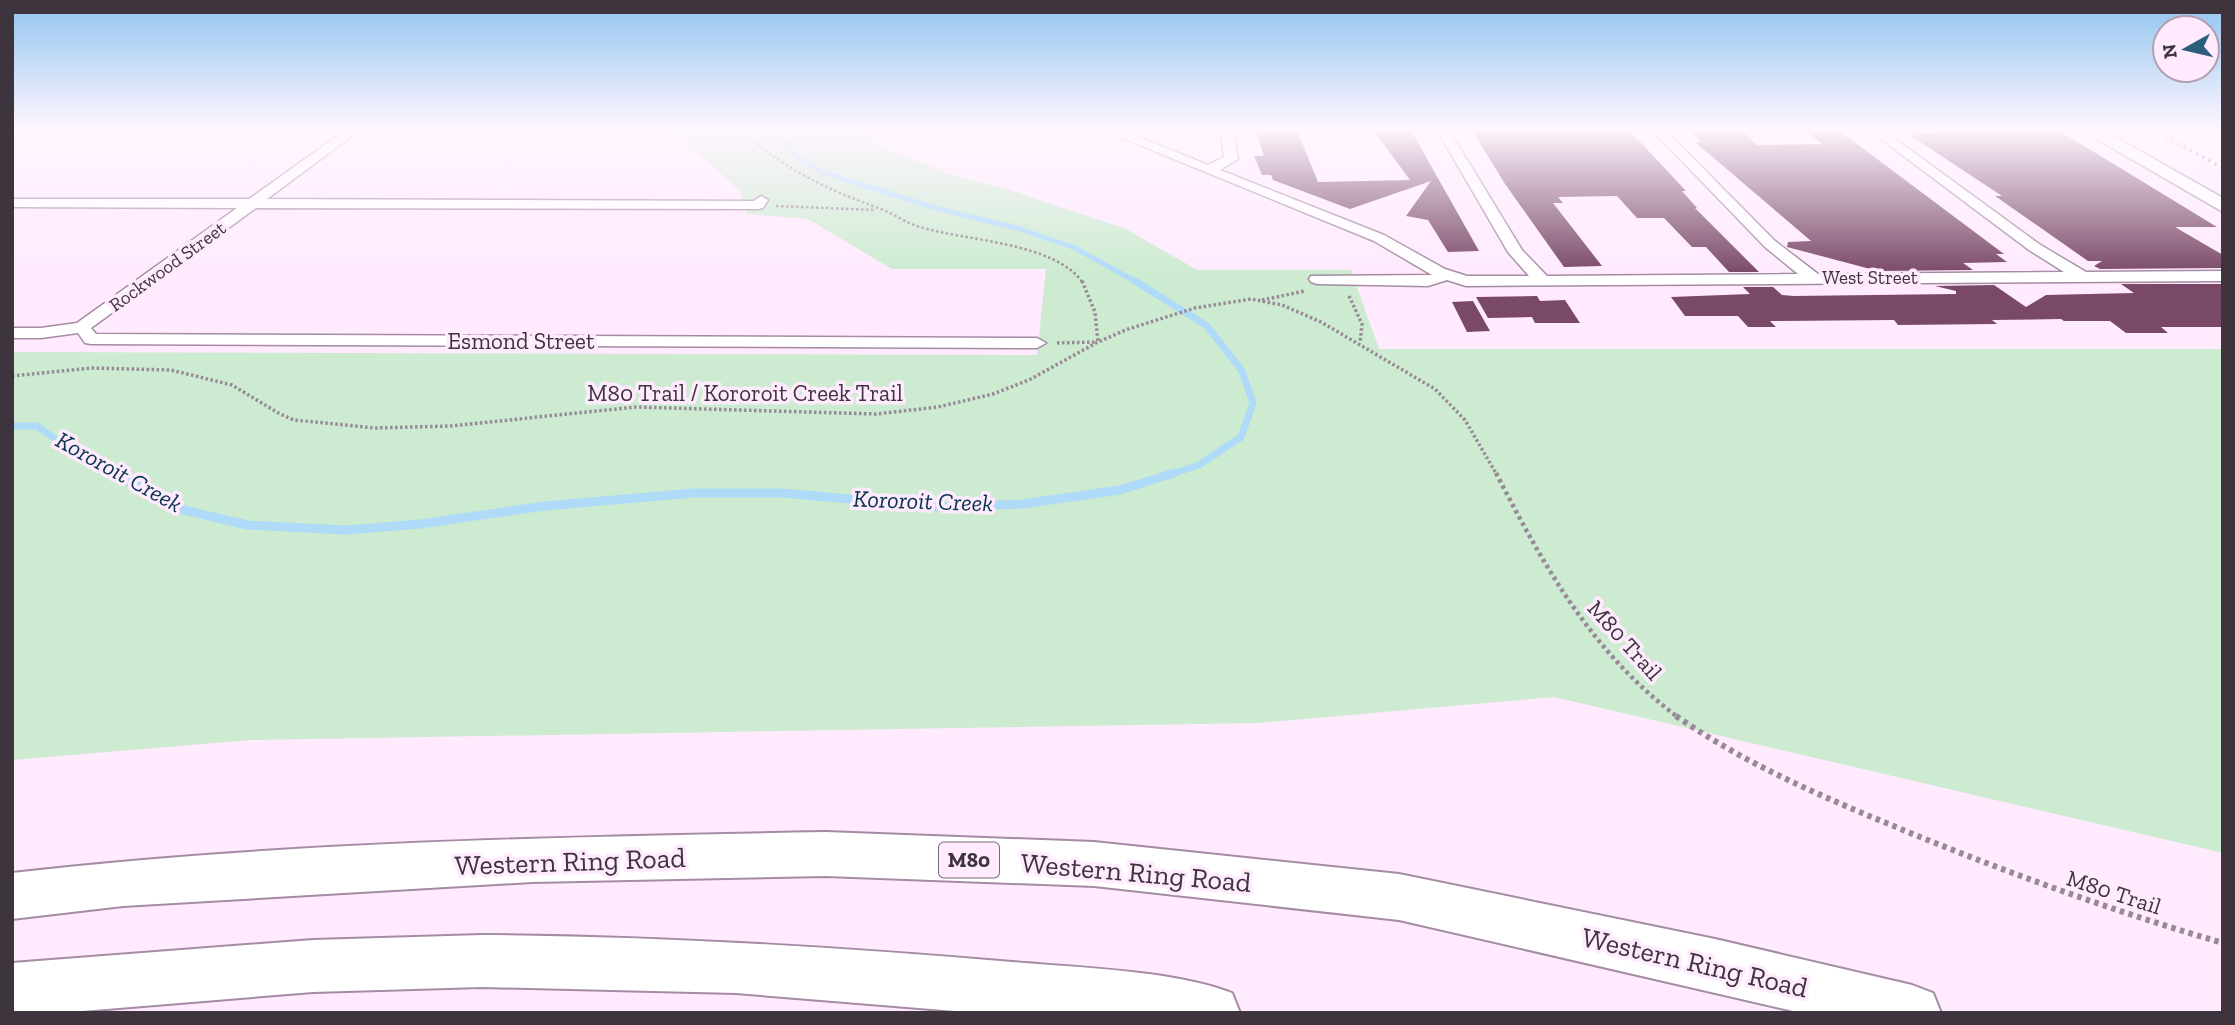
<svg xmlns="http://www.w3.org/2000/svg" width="2235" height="1025" font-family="'Zilla Slab',serif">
<rect width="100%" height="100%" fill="#ffeafe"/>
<path fill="#ccebd0" d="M674,130h195l9,15 70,29 65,17 113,38 71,41h154l28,79h844v504l-669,-156 -295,26 -1009,17 -238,20v-408l1025,3 9,-86h-154l-84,-50 -61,-5 -6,-22z"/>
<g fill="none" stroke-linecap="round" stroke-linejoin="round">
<path stroke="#afdbf9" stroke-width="5" d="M777,130l13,21 31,21 118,37 78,19 58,20 63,35"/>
<g stroke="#afdbf9" stroke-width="7">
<path d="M1135,281l72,45 35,45 11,32 -12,34 -42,28 -31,10"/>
<path d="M12,426h25l34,24 46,25"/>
</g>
<path stroke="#afdbf9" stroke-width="9" d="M113,473l67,36 67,16 99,5 74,-6 125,-18 149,-13h88l157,14 83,-3 98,-14 54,-17"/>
</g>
<g fill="#794967">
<path d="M1256,130h41l21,52 92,-2 -37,-50 39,2 67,119 -31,1 -20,-32 -22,-4 25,-35 -81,28 -77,-29 -2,-5h-9l-8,-19h10z"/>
<path d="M1472,130h157l57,61h-4l15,17h-2l64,64h-30l-23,-25h-14l-28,-29h-27l-20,-22 -59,1 5,6h-10l49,63 -38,1 -59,-83z"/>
<path d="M1689,130h52l16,15 65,-1 -15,-12h34l163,122h-8l11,8 -44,1 10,7 -95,1 -91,-24 1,-5 23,-1 -116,-99h6z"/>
<path d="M2058,130l159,97h-42l48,28v13l-123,1 -6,-3 8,-5h-14l-93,-65h7l-91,-60h4l-4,-3z"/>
<path d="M2121,284h102v43h-62l7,6h-42l-16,-12h-46l-3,-2 -69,1 5,4 -99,1 -4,-5 -124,1 6,6h-28l-10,-11h-53l-14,-19 79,-3 -7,-7h30l9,8 12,1 162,-2v-3l-21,-5 59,-1 32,22 20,-12 88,-2z"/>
<path d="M1537,296l3,5 25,-1 15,23h-45l-3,-6 -44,1 -12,-21z"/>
<path d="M1473,301l17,30 -23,1 -15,-30z"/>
</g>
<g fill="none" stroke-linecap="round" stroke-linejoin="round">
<g stroke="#a48ca4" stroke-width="3">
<g id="street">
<path d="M346,130h14l-93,69 487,2 7,-5 7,4 -5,8 -5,1 -502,-1 -165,120 5,6 941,4 9,5 -9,5 -946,-4 -6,-1 -7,-10 -37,5h-29v-10h29l36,-5 160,-115 -225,-1v-8h237z"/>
<path d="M1103,130h18l87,35 16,-8 -3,-27h12l5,29 -18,11 164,65 61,34 22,7h62l-21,-24 -71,-122h12l73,120 25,26 251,-2 -33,-27 -113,-117h13l110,111 43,33 246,-2 -35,-22 -160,-120h14l156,114 47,28 137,-1v10l-757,5 -19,-6 -19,6 -111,-2 -6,-2 -2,-3 2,-3 121,-1 -58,-34z"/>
<path d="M2212,130h11v7z"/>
</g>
</g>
<g stroke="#a48ca4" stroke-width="3">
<path id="secondary" d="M2081,130h22l120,68v14z"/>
</g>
<g stroke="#a48ca4" stroke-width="4">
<g id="highway">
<path d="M826,832l268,10 305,32 316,65 197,46 21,8 8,20h-139l-403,-93 -305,-34 -268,-10 -294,6 -409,24 -111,13v-46c270,-31 543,-36 814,-41z"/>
<path d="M482,935c177,1 353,12 530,27 65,6 160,8 220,31l8,20h-260l-244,-20 -254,-6 -169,5 -255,21h-46v-50l301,-23z"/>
</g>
</g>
<g stroke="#988998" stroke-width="2.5" stroke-dasharray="2.5 2.5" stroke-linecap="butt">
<path d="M743,130c42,41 84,59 138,79 13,5 25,14 39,18 45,14 135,15 163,56"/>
<path d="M776,206l100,4"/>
</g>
<g stroke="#988998" stroke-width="3.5" stroke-dasharray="2.5 2.5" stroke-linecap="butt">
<path d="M1082,281l13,31 3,30"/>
<path d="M1349,296l13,28 -2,19"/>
<path d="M1262,300l43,-9"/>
<path d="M1057,343l40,-1"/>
<path d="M12,376l79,-8 80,2 61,15 48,29 14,6 81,8 75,-2 186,-19 240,7 62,-7 55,-13 36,-14 67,-37 32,-14 67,-21 56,-9 31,6 39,17 114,67 30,31 32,55"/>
</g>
<path stroke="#988998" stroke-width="4.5" stroke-dasharray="3.5 3.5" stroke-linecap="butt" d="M1496,473c49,95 96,180 183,245"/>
<path stroke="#988998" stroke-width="6" stroke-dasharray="4.5 4.5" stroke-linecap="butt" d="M1676,716c72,50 152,83 232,116 103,42 208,80 315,111"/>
<use href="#street" fill="#fff" fill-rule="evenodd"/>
<use href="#secondary" fill="#fff" fill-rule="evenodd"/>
<use href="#highway" fill="#fff" fill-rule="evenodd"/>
<path stroke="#998998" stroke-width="3.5" stroke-dasharray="2.5 4.5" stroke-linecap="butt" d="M2153,130l70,38"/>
</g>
<linearGradient id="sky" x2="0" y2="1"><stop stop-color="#91c4ef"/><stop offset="0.47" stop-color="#fff6ff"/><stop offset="1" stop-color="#fff6ff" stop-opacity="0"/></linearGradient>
<rect width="2235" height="274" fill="url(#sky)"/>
<g text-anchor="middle" stroke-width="7" stroke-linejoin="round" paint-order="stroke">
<g font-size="19" fill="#3e343e" stroke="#ffeafe">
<text transform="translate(167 266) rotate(-36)" y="7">Rockwood Street</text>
<text x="1870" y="284">West Street</text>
</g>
<rect fill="#ffeafe" stroke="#786b78" stroke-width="2" x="939" y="842.5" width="60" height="35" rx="5"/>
<g font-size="21" font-weight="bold" fill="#3e343e">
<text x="969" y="867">M80</text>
</g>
<g font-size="23" fill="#3e343e" stroke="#ffeafe">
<text x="521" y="349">Esmond Street</text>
<text x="745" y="401">M80 Trail / Kororoit Creek Trail</text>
<text transform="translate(1625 640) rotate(48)" y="8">M80 Trail</text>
<text transform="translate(2114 892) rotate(18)" y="8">M80 Trail</text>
</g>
<g font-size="24" font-style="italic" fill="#06354d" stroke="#ffeafe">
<text transform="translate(119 472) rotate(29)" y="8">Kororoit Creek</text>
<text transform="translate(923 501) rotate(2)" y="8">Kororoit Creek</text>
</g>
<g font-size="28" fill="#3e343e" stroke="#ffeafe">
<text transform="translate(570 861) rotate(-2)" y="10">Western Ring Road</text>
<text transform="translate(1136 872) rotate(5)" y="10">Western Ring Road</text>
<text transform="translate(1695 962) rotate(13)" y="10">Western Ring Road</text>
</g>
</g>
<rect width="2235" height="1025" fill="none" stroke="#3e343e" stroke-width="28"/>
<g transform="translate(2186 49) rotate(262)"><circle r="33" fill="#ffeafe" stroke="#b2a1b1" stroke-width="2"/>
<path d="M0-5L12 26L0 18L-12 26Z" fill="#2c5e7b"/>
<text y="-10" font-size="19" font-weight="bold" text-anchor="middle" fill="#3e343e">N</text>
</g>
</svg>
